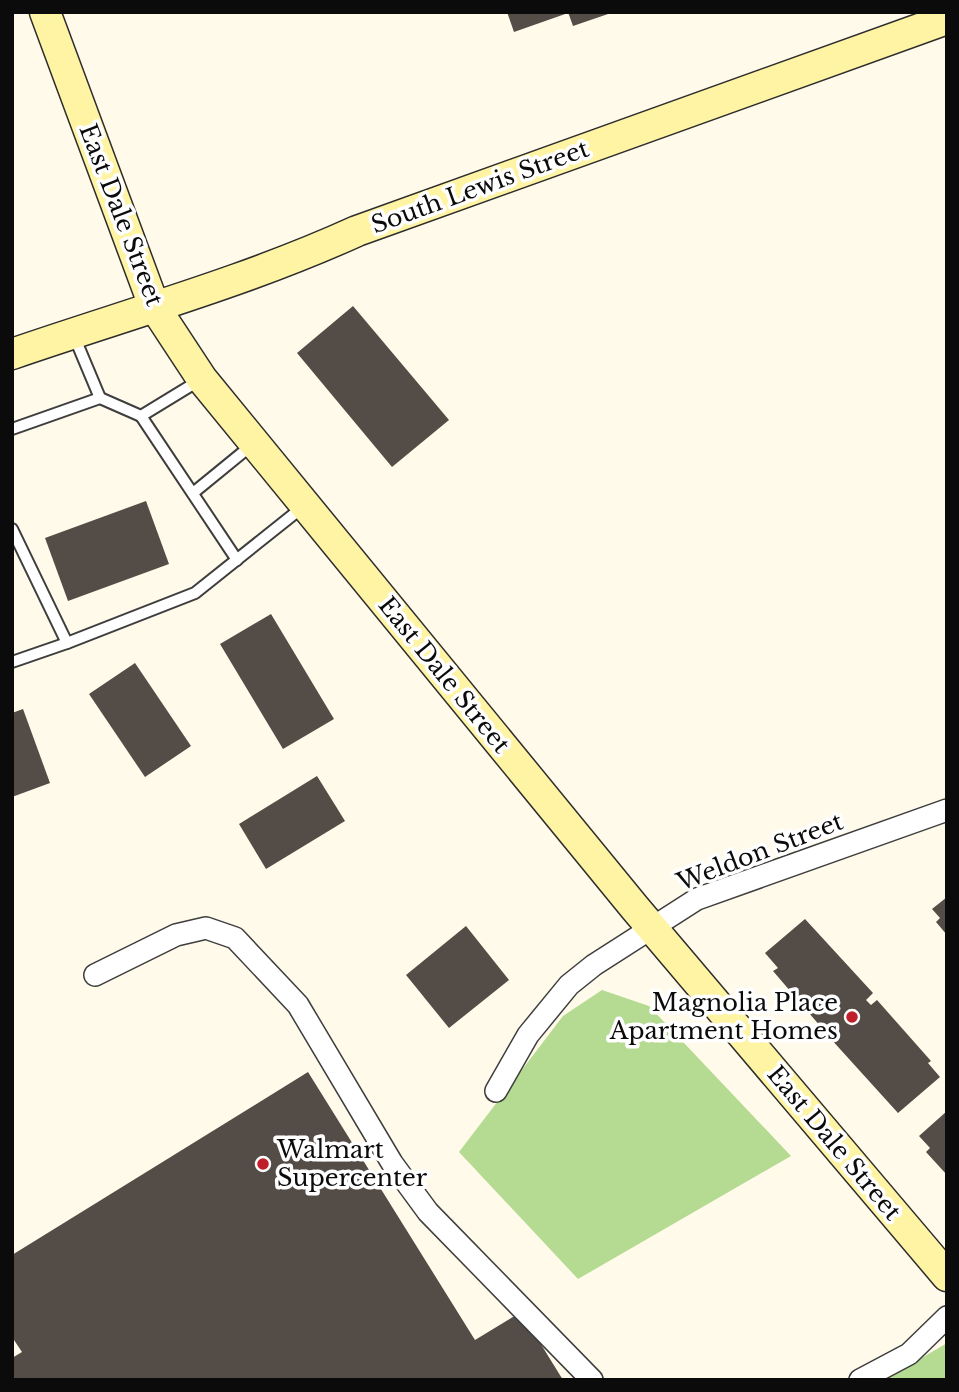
<svg xmlns="http://www.w3.org/2000/svg" width="959" height="1392" font-family="'Libre Baskerville',serif">
<rect width="100%" height="100%" fill="#fffae9"/>
<g fill="#b4db91">
<path d="M602,990l47,16 142,150 -213,123 -119,-127 104,-136z"/>
<path d="M947,1343v37h-63z"/>
</g>
<g fill="#544c47">
<path d="M507,12h61v1l-54,19z"/>
<path d="M568,12h43v1l-38,13z"/>
<path d="M353,306l96,114 -57,47 -95,-114z"/>
<path d="M146,501l23,63 -101,37 -23,-63z"/>
<path d="M271,614l63,105 -51,30 -63,-105z"/>
<path d="M135,663l56,83 -46,31 -56,-83z"/>
<path d="M23,709l27,74 -38,14v-84z"/>
<path d="M317,776l28,45 -79,48 -27,-45z"/>
<path d="M947,897v38l-11,-13 4,-4 -8,-9z"/>
<path d="M805,919l68,74 -7,7 5,5 6,-5 54,61 -3,2 12,14 -42,36 -68,-75 6,-6 -3,-3 -6,5 -54,-63 5,-3 -13,-15z"/>
<path d="M466,926l43,54 -60,48 -43,-53z"/>
<path d="M308,1072l167,268 46,-28 42,68h-551v-22l10,-6 -10,-15v-82z"/>
<path d="M947,1111v64l-21,-23 4,-4 -11,-12z"/>
</g>
<g fill="none" stroke-linecap="round" stroke-linejoin="round">
<g stroke="#3e3e3e" stroke-width="14">
<g id="lane">
<path d="M74,336l26,62"/>
<path d="M200,380l-59,36 96,144"/>
<path d="M12,429l88,-31 41,18"/>
<path d="M193,493l60,-49"/>
<path d="M12,529l55,114 128,-50 109,-87"/>
<path d="M12,662l55,-19"/>
</g>
</g>
<g stroke="#3e3e3e" stroke-width="24">
<g id="street">
<path d="M95,975l81,-40 30,-7 29,10 63,67 94,158 36,49 164,168"/>
<path d="M496,1091l32,-56 41,-50 25,-20 103,-66 250,-89"/>
<path d="M860,1380l49,-26 38,-37"/>
</g>
</g>
<g stroke="#2d2d2d" stroke-width="33">
<g id="secondary">
<path d="M45,12l109,294 48,73 433,529 312,368"/>
<path d="M12,354c116,-40 233,-72 345,-123l590,-212"/>
</g>
</g>
<use href="#lane" stroke="#fff" stroke-width="10"/>
<use href="#street" stroke="#fff" stroke-width="21"/>
<use href="#secondary" stroke="#fff3a4" stroke-width="30"/>
</g>
<g fill="#bf1f2a" stroke="#fff" stroke-width="2.5">
<circle cx="852" cy="1017" r="7"/>
<circle cx="263" cy="1164" r="7"/>
</g>
<g text-anchor="middle" stroke-width="7" stroke-linejoin="round" paint-order="stroke">
<g font-size="24" fill="#0b0b0b" stroke="#fff">
<text transform="translate(480 187) rotate(-20)" y="8">South Lewis Street</text>
<text transform="translate(121 215) rotate(69)" y="8">East Dale Street</text>
<text transform="translate(444 675) rotate(51)" y="8">East Dale Street</text>
<text transform="translate(760 852) rotate(-21)" y="8">Weldon Street</text>
<text transform="translate(834 1143) rotate(50)" y="8">East Dale Street</text>
</g>
<g font-size="24" fill="#0b0b0b" stroke="#fff" text-anchor="end">
<text x="838" y="1011">Magnolia Place<tspan x="838" dy="28">Apartment Homes</tspan></text>
<text x="277" y="1158" text-anchor="start">Walmart<tspan x="277" dy="28">Supercenter</tspan></text>
</g>
</g>
<rect width="959" height="1392" fill="none" stroke="#0b0b0b" stroke-width="28"/>
</svg>
